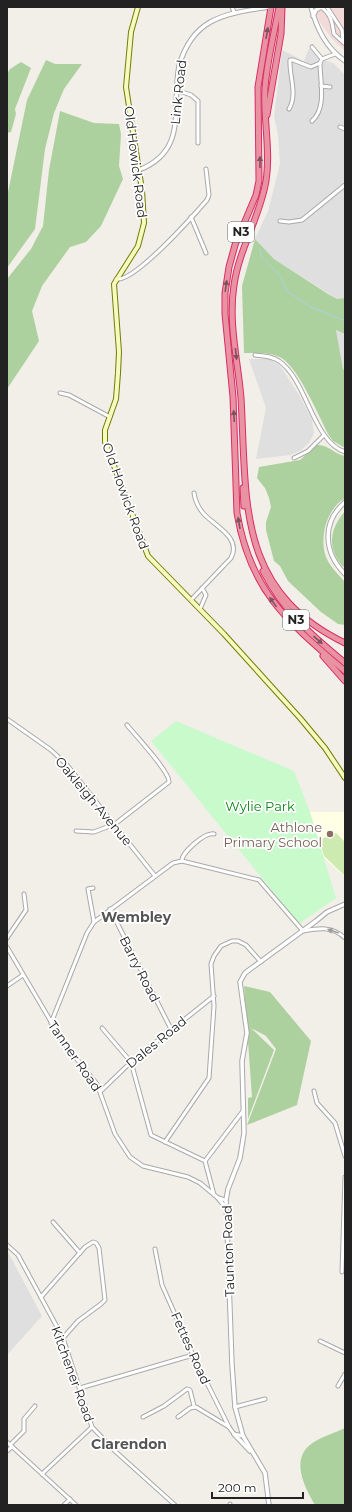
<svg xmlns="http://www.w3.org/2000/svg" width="352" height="1512" font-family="Montserrat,sans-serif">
<rect width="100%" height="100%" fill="#f2efe9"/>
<g fill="#e0dfdf">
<path d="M309,48l9,10 15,5 12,12v223l-8,1 -63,-40 -19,-20 13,-28 12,-47 -2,-29 -4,-19 8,-66 22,11z"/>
<path d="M336,330l9,4v36l-2,-1z"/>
<path d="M249,359h20l9,5 5,6 16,25 13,24 2,15 -5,9 -9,8 -10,4 -34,4 10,-51z"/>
<path d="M8,1252l34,64 -35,39v-102z"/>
</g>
<path fill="#f2dad9" d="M315,7h30v44l-13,-12 -13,-18z"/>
<path fill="#ffffe5" d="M310,812h35v65l-23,-21z"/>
<path fill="#cdebb0" d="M336,833l9,9v34l-21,-20 -5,-16z"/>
<g fill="#add19e">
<path d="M46,60l9,4h27l-18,25 -10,24 -9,36 -10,80 -28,39v-71l20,-97z"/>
<path d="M21,62l10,6 -16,41 1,5 -5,18 -4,1v-59l3,-5z"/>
<path d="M60,111l34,12 25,1 2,10 -2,32 4,13 -22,47 -15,16 -16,5 -28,39 -10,25 7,30 -32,48v-110l24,-30 12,-23 6,-56z"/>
<path d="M255,239l19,20 54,35 9,5 8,-1v36l-9,-4 7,39 2,1v78l-12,-7 -5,-7c-9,-18 -29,-64 -45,-75 -10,-7 -27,-6 -39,-6l-2,-67z"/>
<path d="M317,445c11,-1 17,9 28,11v42c-18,11 -25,37 -20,56 3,11 13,20 20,28v43l-7,-1 -17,-12 -33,-31 -8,-15 -6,-5 -8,-31v-8l5,-15 -2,-9 -4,-10 -8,-10 2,-11 41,-7z"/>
<path d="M345,511v55l-2,1c-16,-19 -14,-37 2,-56z"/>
<path d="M244,986l26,6 41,49 -14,64 -50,20 29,-76 -10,-13 -15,-8 23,22 -26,69v-21l4,-1z"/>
<path d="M345,1428v77h-30c-11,-19 -26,-48 -1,-63 9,-6 21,-9 31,-14z"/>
</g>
<path fill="#c8facc" d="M176,721l118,50 16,41 26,86 -37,26 -148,-183z"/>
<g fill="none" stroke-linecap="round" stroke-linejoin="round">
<path stroke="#aad3df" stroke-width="1" d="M260,249l1,7 19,20 7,15 22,15 36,15"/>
<g stroke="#a9a9a9" stroke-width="5">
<g id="minor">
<path d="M232,7l2,5"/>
<path d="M321,7c11,8 11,16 13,27l11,10"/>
<path d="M327,7l15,23 1,11"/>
<path d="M312,47l10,12 13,-5"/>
<path d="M321,86l9,1"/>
<path d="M176,90l15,5 7,6v42"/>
<path d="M289,109c9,-15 0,-33 1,-49h3l18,7 9,-4 2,-4"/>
<path d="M312,121c15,-13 8,-40 8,-58"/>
<path d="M340,127l5,2"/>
<path d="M191,217l15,36"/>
<path d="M280,221l9,1 13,-2 43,-35"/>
<path d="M116,279c18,4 78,-64 91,-79l2,-5 -3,-26"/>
<path d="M255,355c9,1 17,1 24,6 28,19 34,81 66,91"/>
<path d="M60,393l9,2 41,22"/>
<path d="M294,458l14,-7 16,-16"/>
<path d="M191,600l40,-42c11,-21 -17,-32 -28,-45 -5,-6 -8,-13 -9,-20"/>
<path d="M200,609l6,-14 -4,-7"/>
<path d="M7,719l44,31 16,15 88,111"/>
<path d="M76,831l18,1 21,-8 54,-42c1,-10 -34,-47 -42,-57"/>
<path d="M182,861c-1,-8 23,-29 32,-27"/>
<path d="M93,888l-5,1 6,33"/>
<path d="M110,909l61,120"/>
<path d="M7,938l19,-28 -2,-16"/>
<path d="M7,947l56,95 34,42 18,50 15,23 13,9 45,11 12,6 18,15 8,2"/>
<path d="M7,986l16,-11"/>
<path d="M51,1023l36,-90 7,-11 79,-59 9,-2 77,19 44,51c16,-3 29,-5 42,7"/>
<path d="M102,1028l29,34 20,73 54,26 9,34"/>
<path d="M101,1091l30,-29 83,-66"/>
<path d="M314,1091l3,12 18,20 10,33"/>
<path d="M165,1142l44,-64 5,-72 -3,-42 3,-8 7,-10 11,-5h6l8,4 15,17"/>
<path d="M205,1161l38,-50"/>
<path d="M53,1222l27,31"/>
<path d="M7,1245l11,10 45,83 29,89 24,25 59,53"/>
<path d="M155,1249l7,36 31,70 36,72 5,7 9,2"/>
<path d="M342,1272l3,-95"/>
<path d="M41,1297l44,-50 8,-5 3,1 3,5 6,52 -4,4 -23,17 -15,17"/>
<path d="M320,1341l25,12"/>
<path d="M338,1386l7,-12"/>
<path d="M80,1388l113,-33"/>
<path d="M235,1407l30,-8"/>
<path d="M143,1417l21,-11 23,-17 3,1 4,16"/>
<path d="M178,1417l12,-9 6,-1 33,20"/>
<path d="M7,1442l69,63"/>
<path d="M10,1445l14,-14v-12l11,-13"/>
<path d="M7,1451l5,-4"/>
<path d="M42,1474l50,-47"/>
<path d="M64,1505l6,-6"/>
<path d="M230,1505v-1"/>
</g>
</g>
<g stroke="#a9a9a9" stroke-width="5.5">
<g id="tertiary">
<path d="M311,7c6,22 15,41 34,54"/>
<path d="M313,16l3,-6 5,-3"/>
<path d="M139,170c50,-20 32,-62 40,-104 14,-49 46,-52 90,-59"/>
<path d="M345,502c-24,21 -21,51 0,72"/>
<path d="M218,1198l8,10"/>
<path d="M234,1434l16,17"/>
<path d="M269,1505l-4,-32 -22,-37 -8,-29 -3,-42 -6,-165 2,-11 12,-31 4,-25 -2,-72 5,-28 -7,-51 5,-9 71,-52 11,-9 18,-8"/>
</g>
</g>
<g stroke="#707d05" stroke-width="6">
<path id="secondary" d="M138,7l-7,25 -5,55 16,103 2,33 -6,23 -24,38 5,68 -1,21 -2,26 -11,31v12l43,114 76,78 76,84 25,30 20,30"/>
</g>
<g stroke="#dc2a67" stroke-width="7">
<g id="motorway">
<path d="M271,7l-13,80 1,94 -3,14 -21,50 -6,22 -4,26v21l8,83 4,116c13,78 51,109 108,158"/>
<path d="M279,7c-5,27 -12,54 -14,81 -2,31 6,62 1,93 -6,36 -27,68 -32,104 -6,38 4,76 7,113 6,104 -5,192 104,245"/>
<path d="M267,115l14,-81 1,-27"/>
<path d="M243,488l1,18"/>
<path d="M263,571c21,41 47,63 82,92"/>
<path d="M323,656l22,25"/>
</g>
</g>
<use href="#minor" stroke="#fff" stroke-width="3"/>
<use href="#tertiary" stroke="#fff" stroke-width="3.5"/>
<use href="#secondary" stroke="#f7fabf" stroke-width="4"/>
<use href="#motorway" stroke="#e892a2" stroke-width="5"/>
</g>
<defs><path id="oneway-solid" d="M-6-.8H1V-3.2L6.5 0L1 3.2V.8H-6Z"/></defs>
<g fill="#7b545c">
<use href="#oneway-solid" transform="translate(267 33) rotate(-80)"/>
<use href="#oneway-solid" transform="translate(260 162) rotate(-90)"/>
<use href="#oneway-solid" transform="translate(226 286) rotate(-82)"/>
<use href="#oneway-solid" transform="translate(236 354) rotate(84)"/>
<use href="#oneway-solid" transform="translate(234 416) rotate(-93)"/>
<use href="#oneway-solid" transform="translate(239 523) rotate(-100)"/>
<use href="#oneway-solid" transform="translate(273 602) rotate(-126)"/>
<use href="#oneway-solid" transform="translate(318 640) rotate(41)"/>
</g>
<use fill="#9c9c9c" href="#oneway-solid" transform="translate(333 931) rotate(-161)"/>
<circle fill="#8d6e63" stroke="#fff" stroke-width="1.5" cx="330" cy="834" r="4"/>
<g text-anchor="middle" stroke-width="3.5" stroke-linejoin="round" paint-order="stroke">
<g fill="#fff" stroke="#646464" stroke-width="1">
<rect x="228" y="222" width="26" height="20" rx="3"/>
<rect x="283" y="610" width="26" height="20" rx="3"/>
</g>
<g font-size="12" font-weight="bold" fill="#222">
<text x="241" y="236">N3</text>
<text x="296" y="624">N3</text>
</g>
<g font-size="13" fill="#222" stroke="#fff">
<text transform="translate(178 92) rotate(-84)" y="5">Link Road</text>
<text transform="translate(136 162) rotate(83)" y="5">Old Howick Road</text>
<text transform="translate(126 496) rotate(70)" y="5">Old Howick Road</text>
<text transform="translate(94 801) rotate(50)" y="5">Oakleigh Avenue</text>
<text transform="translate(140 969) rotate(63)" y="5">Barry Road</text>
<text transform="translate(156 1042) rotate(-39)" y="5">Dales Road</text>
<text transform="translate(75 1056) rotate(55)" y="5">Tanner Road</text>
<text transform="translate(228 1251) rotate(-92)" y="5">Taunton Road</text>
<text transform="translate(191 1348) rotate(66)" y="5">Fettes Road</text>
<text transform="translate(73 1374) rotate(70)" y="5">Kitchener Road</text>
</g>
<g font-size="13" fill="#0c8416" stroke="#fff">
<text x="260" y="811">Wylie Park</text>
</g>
<g font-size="13" fill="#785e54" stroke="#fff" text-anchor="end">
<text x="322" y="832">Athlone<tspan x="322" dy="15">Primary School</tspan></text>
</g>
<g font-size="14" font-weight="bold" fill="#555" stroke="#fff">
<text x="136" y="922">Wembley</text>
<text x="129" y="1449">Clarendon</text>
</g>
</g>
<rect width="352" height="1512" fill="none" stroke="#222222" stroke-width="16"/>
<path d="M212 1492v6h91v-6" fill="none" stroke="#222222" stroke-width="2"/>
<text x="218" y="1492" font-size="12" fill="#222222" stroke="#ffffff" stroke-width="3" paint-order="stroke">200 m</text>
</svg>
